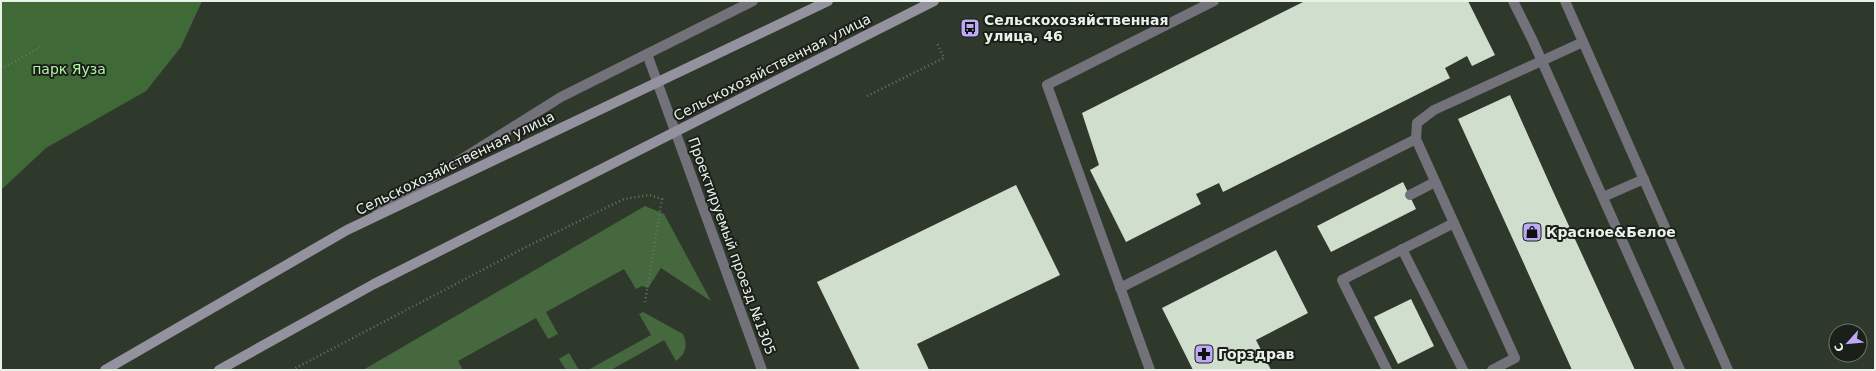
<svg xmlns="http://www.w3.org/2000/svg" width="1876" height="371" font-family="'DejaVu Sans',sans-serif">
<rect width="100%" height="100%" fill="#2e392b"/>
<g fill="#46683f">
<path d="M645,206l19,8 47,87 -50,-33 -13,20 -6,-2 -6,3 -12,-20 -78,43 12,22 -10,5 -12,-21 -78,43 5,9h-100z"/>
<path d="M643,312l40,22c5,11 3,20 -7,27l-12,-21 -53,30h-23l63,-35 -12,-21z"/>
<path d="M569,353l10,17h-13l-7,-11z"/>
</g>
<path fill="#3f6936" d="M1,1h201l-21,46 -35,44 -100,57 -45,42z"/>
<g fill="#d0dfcd">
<path d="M1305,1h163l27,54 -23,11 -5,-10 -22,12 5,10 -227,114 -4,-9 -23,11 5,10 -75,38 -36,-72 9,-5 -17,-52z"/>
<path d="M1510,95l42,94 83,181h-63l-57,-126 -57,-125z"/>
<path d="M1403,182l13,27 -85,43 -14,-26z"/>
<path d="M1016,185l44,90 -143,69 12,26h-69l-43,-88z"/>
<path d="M1276,250l32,63 -52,27 15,30h-78l-31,-62z"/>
<path d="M1411,299l23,47 -36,18 -24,-47z"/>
</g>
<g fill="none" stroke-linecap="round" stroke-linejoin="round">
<g stroke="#6a7467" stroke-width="2.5" stroke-dasharray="1 3" stroke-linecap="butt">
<path d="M1,69l40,-22"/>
<path d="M867,96l77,-38 -7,-15"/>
<path d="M292,370l236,-124 96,-47 25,-4 13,4 -17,103"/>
</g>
<g stroke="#73717a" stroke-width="10">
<path d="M1513,1l19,38 148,331"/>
<path d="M1410,195l25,-13"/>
<path d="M1603,197l41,-18"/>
<path d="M1402,249l61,121"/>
<path d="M1120,288l296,-149"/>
<path d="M1150,370l-103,-285 167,-84"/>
<path d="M1387,370l-45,-90 112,-57"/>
<path d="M1492,370l23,-12 -99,-219 1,-16 17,-13 149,-68"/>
</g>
<g stroke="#73717a" stroke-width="10">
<path d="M1565,1l163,369"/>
<path d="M647,54l115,316"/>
</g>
<path stroke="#73717a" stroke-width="10" d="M377,212l184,-115 192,-96"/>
<g stroke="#9592a0" stroke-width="10">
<path d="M105,370l242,-140 481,-229"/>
<path d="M219,370l155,-86 560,-283"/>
</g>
</g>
<defs>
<g id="bus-square" transform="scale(1)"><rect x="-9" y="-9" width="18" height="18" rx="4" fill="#bda9f5" stroke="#1a1f19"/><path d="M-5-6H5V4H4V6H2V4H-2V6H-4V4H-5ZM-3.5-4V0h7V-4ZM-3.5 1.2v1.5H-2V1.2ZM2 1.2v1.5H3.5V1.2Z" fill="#111"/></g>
<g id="shop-square" transform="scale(1)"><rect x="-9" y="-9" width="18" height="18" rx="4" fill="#bda9f5" stroke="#1a1f19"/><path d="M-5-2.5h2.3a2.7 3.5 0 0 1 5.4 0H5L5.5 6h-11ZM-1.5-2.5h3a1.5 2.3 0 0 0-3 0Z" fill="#111"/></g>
<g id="pharmacy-square" transform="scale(1)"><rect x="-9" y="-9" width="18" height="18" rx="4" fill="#bda9f5" stroke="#1a1f19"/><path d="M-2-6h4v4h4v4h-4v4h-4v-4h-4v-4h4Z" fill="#111"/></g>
</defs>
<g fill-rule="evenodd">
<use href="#bus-square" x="970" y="28"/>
<use href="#shop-square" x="1532" y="232"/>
<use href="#pharmacy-square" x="1204" y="354"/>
</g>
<g text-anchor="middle" stroke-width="4" stroke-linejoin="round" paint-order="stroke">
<g font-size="14" font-weight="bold" fill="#e9f1e8" stroke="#1a1f19" text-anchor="start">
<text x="984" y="25">Сельскохозяйственная<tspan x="984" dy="16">улица, 46</tspan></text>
<text x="1546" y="237">Красное&amp;Белое</text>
<text x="1218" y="359">Горздрав</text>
</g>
<g font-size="14" fill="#e9f1e8" stroke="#1a1f19">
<text transform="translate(772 67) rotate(-27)" y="5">Сельскохозяйственная улица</text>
<text transform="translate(455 163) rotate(-26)" y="5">Сельскохозяйственная улица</text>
<text transform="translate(732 246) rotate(70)" y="5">Проектируемый проезд №1305</text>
</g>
<g font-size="14" fill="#b3f2a6" stroke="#1a1f19">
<text x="69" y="74">парк Яуза</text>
</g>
</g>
<rect width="1876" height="371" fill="none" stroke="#e9f1e8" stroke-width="4"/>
<g transform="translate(1848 343) rotate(243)"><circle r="19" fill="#1a1f19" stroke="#6d736c"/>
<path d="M0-3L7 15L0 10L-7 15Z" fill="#bda9f5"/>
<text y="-6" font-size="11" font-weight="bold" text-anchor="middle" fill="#e9f1e8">С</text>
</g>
</svg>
